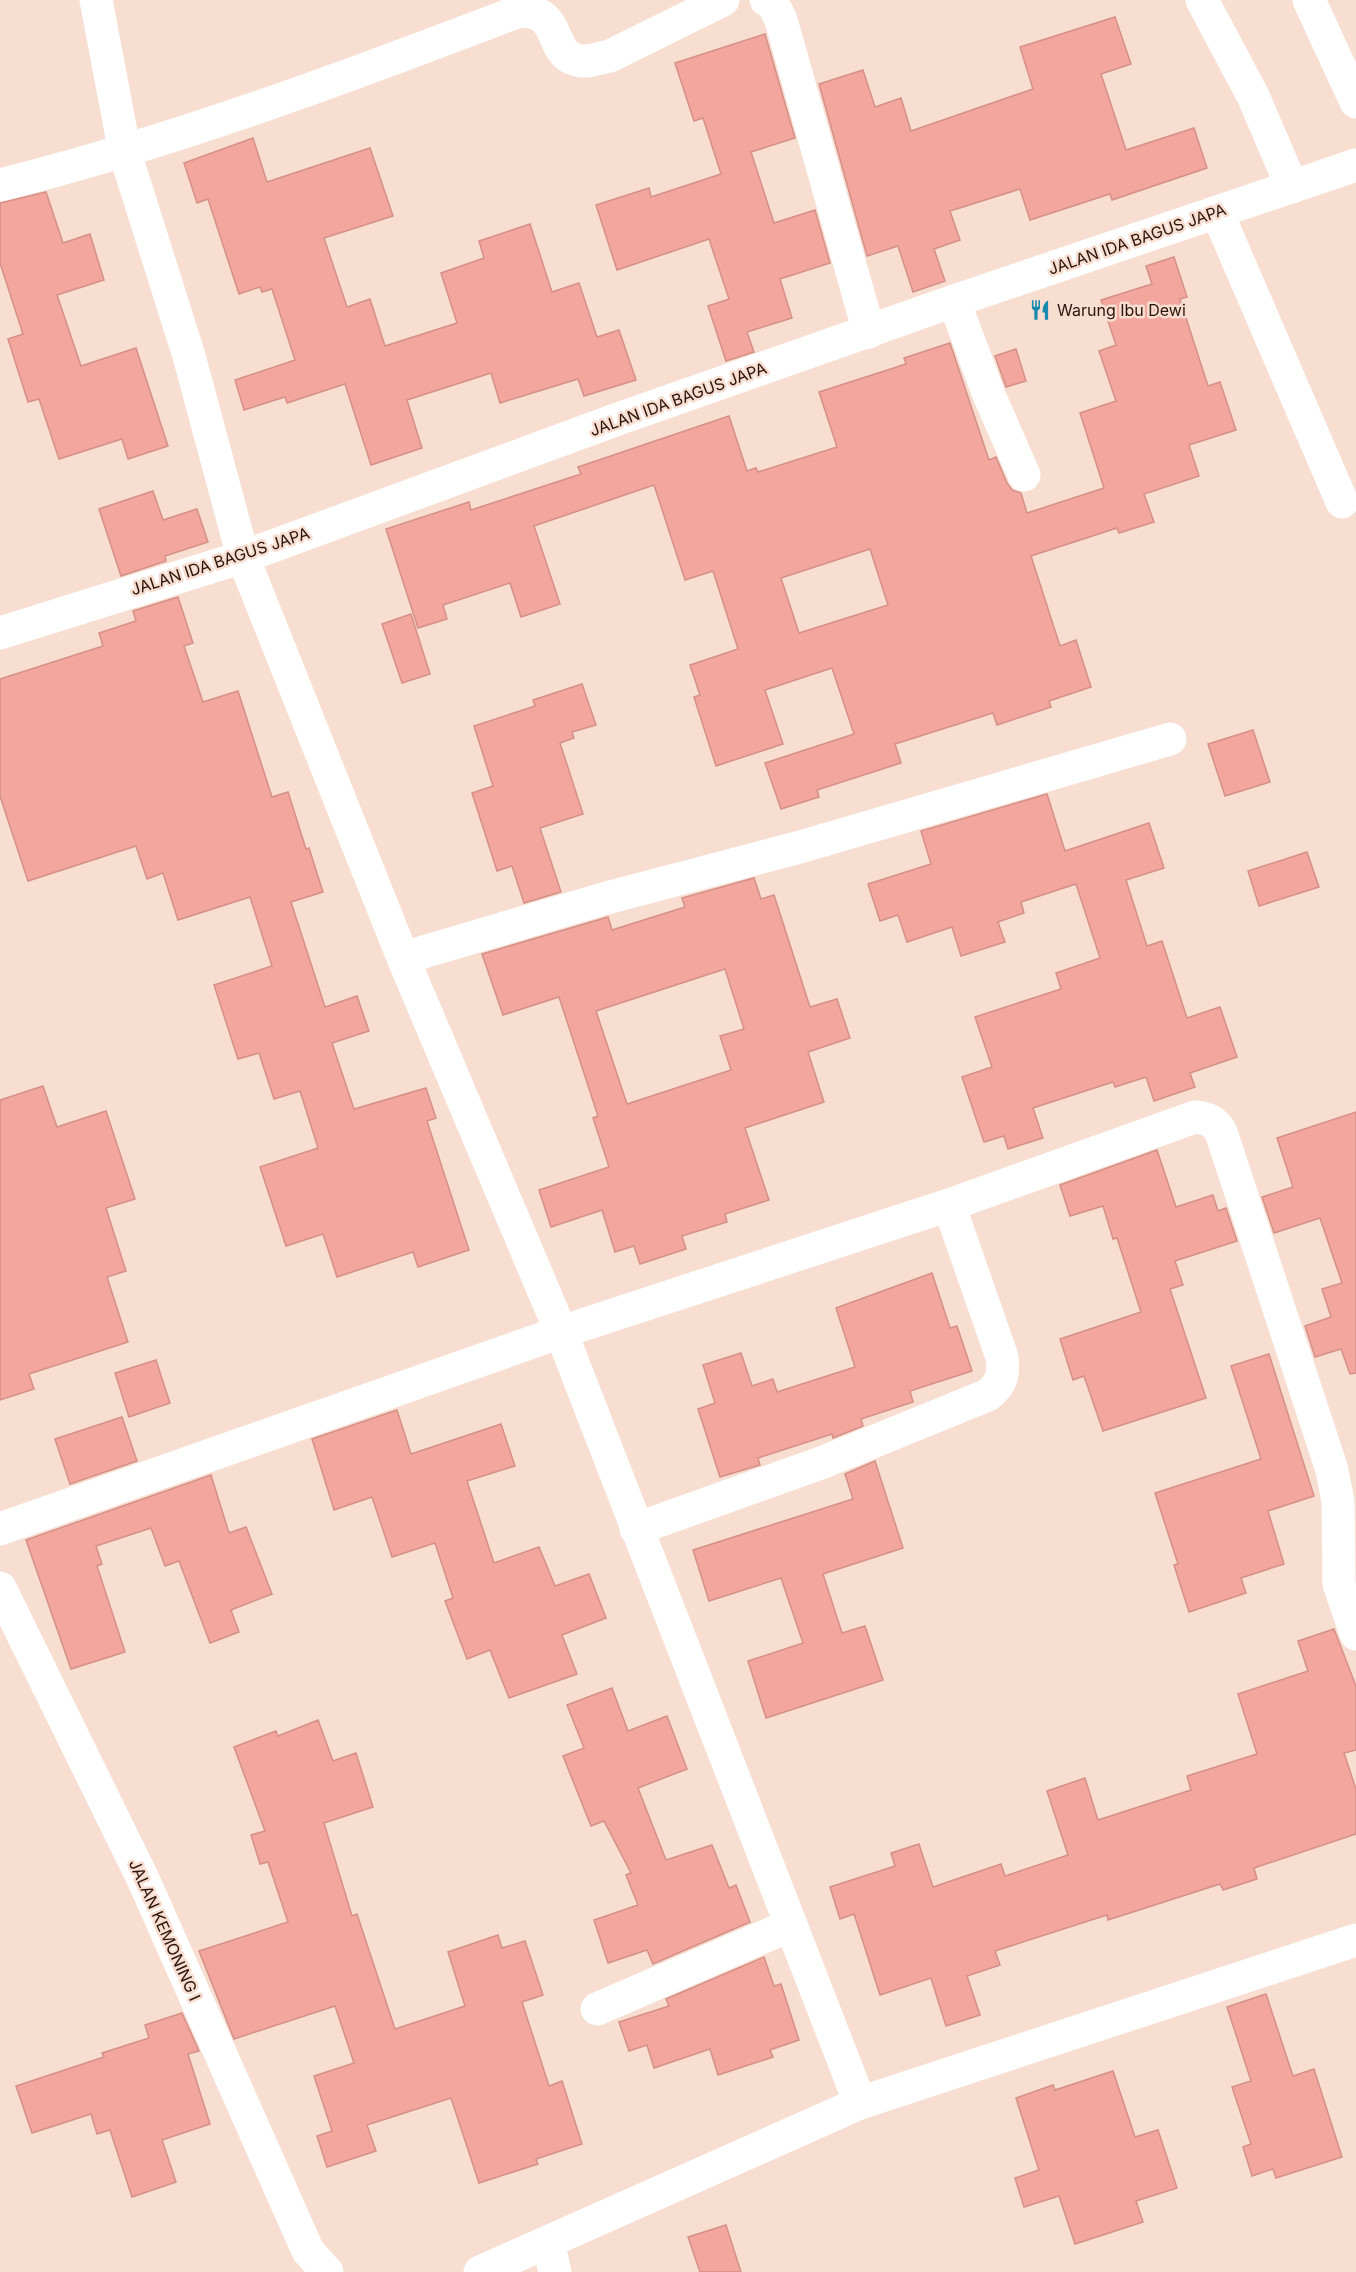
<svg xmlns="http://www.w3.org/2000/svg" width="1356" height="2272" font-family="Inter,sans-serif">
<rect width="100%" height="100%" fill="#f8ddd1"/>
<g fill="#f2a69d" stroke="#d59087" stroke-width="1.5" fill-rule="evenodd">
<path d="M1115,17l16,47 -30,10 25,76 68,-22 13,40 -95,32 -2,-6 -80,26 -10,-31 -70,22 10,29 -26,9 11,32 -32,11 -15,-46 -31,10 -48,-172 44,-14 12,37 26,-9 10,33 122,-42 -13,-42z"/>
<path d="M765,34l30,104 -44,14 23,71 41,-13 15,53 -50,16 12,39 -45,14 7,20 -28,9 -18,-55 21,-7 -20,-60 -92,31 -21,-65 53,-17 2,9 70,-23 -18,-56 -9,3 -19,-58z"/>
<path d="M253,138l14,44 103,-34 23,68 -69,22 23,69 23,-8 15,47 72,-23 -16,-50 43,-15 -5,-17 51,-17 22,68 27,-9 18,54 22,-7 17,50 -52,16 -6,-17 -78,24 -9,-30 -84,27 15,48 -51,17 -26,-81 -58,19 -2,-6 -41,13 -9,-30 60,-20 -23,-71 -10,3 -2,-5 -21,7 -31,-95 -11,4 -13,-40z"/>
<path d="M46,192l17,51 27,-9 14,46 -47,15 24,71 55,-18 32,98 -40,13 -6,-20 -63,20 -20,-60 -11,3 -20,-63 15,-5 -23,-71v-60z"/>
<path d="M1174,257l13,40 -7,2 28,87 12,-4 16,48 -47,15 10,31 -55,18 10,28 -35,11 -2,-5 -86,28 29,90 16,-6 15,47 -42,14 2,6 -54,18 -4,-12 -98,31 6,19 -84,27 2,7 -38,12 -16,-46 89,-29 -22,-66 -67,22 18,54 -67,22 -22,-69 6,-2 -10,-30 48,-16 -25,-78 -28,9 -31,-95 -120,41 26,78 -39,13 -11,-34 -67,22 4,14 -29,9 -32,-99 83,-27 2,8 110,-36 -3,-7 151,-51 18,55 9,-3 2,4 79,-25 -18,-55 87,-28 -2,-6 46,-15 39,117 7,-3 11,26 5,7 9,3 6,20 77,-25 -24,-75 36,-12 -17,-50 17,-6 -15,-45 51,-16 -6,-18zM870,549l18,56 -89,28 -18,-55z"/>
<path d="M1016,349l10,32 -20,6 -11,-31z"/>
<path d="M153,491l10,29 34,-11 11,33 -43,14 1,5 -45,15 -22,-67z"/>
<path d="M178,597l15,46 -9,3 19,56 35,-11 34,106 16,-5 18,57 3,-1 14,44 -32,10 34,105 32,-11 12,35 -37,12 22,66 72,-21 10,30 -9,3 42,129 -51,17 -5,-15 -76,25 -14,-43 -37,12 -26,-79 58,-19 -18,-57 -26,8 -15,-46 -21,6 -24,-74 58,-19 -22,-69 -72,23 -15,-47 -16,6 -11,-33 -108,35 -28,-85v-117l103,-33 -4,-13 37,-12 -3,-10z"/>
<path d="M411,614l19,60 -28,9 -20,-59z"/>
<path d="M582,684l14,41 -24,7 2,6 -14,5 23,71 -43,14 21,64 -37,11 -12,-37 -15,5 -25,-78 21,-7 -19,-60 61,-20 -2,-6z"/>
<path d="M1253,730l17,52 -45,14 -17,-52z"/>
<path d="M1047,794l18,57 84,-28 15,45 -38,12 21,66 15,-5 25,77 33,-11 17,50 -47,16 5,14 -41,14 -8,-24 -31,10 -2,-5 -80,26 10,30 -35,11 -4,-13 -20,6 -22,-65 30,-10 -17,-50 86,-28 -5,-16 44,-15 -24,-74 -55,18 3,11 -26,9 7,20 -44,14 -9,-29 -45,15 -9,-27 -18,6 -12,-37 63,-20 -10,-33z"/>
<path d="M1307,852l12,35 -60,19 -11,-35z"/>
<path d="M754,878l7,21 13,-4 36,112 27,-8 13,39 -42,14 16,50 -79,26 24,72 -44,14 2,8 -45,14 4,13 -46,15 -6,-18 -19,6 -13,-42 -51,17 -12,-37 70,-23 -16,-49 5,-2 -39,-119 -56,18 -21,-61 126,-37 4,13 73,-23 -3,-9zM725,969l19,60 -24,7 11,34 -104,34 -31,-93z"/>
<path d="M43,1086l14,41 49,-16 29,88 -29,9 20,63 -19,6 21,65 -99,32 5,15 -34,11v-300z"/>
<path d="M1356,1112v261l-6,1 -9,-25 -26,8 -10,-31 26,-9 -9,-28 20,-6 -22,-65 -46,15 -12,-36 31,-10 -16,-49z"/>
<path d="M1157,1150l19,57 37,-12 5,16 8,-3 11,33 -62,20 8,24 -13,4 36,109 -103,33 -19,-55 -11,4 -13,-41 81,-27 -24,-74 -4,1 -10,-33 -33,10 -10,-31z"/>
<path d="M932,1273l18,55 7,-2 15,45 -62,20 3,11 -52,17 2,7 -30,12 -1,-4 -74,24 2,7 -40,12 -22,-68 17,-6 -12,-38 38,-12 11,33 21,-7 4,13 78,-25 -19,-59z"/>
<path d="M1269,1354l45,142 -46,15 16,53 -43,14 5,15 -57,19 -15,-47 4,-1 -23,-71 106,-34 -30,-93z"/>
<path d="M156,1360l14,43 -41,14 -14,-44z"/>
<path d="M397,1410l14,44 90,-30 14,42 -48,15 27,82 45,-16 16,39 34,-12 17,44 -44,17 15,39 -68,24 -19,-48 -23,9 -22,-58 8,-3 -18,-55 -43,14 -20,-60 -38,13 -22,-71z"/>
<path d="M122,1417l15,44 -67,23 -15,-45z"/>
<path d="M875,1461l28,87 -80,26 19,59 23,-7 18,54 -117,38 -18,-57 55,-18 -22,-65 -72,23 -16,-51 160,-51 -8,-25z"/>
<path d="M211,1475l18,58 17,-6 26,67 -41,16 8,22 -29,11 -31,-82 -14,5 -14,-38 -55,18 6,18 -5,2 28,86 -54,17 -45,-129z"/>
<path d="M1334,1629l22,57v64l-12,3 12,36v45l-102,34 3,11 -34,11 -3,-6 -112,36 -1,-5 -112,36 5,14 -33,11 13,39 -34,11 -15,-48 -51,17 -26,-81 -14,5 -10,-32 65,-21 -4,-13 28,-9 14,43 68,-23 4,12 63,-21 -21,-64 38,-13 13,42 93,-30 -4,-14 70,-22 -19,-60 70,-23 -10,-30z"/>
<path d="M612,1688l16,43 39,-15 20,53 -49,19 28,72 46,-15 17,43 7,-3 14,37 -97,42 -6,-14 -39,13 -14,-43 44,-15 -12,-30 5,-2 -27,-52 -13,5 -28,-70 21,-8 -17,-43z"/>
<path d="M318,1720l15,41 23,-8 17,54 -49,16 28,93 5,-2 38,115 70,-23 -17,-54 50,-17 4,13 23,-7 18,54 -21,7 27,84 13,-5 20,63 -46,15 2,5 -59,19 -28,-85 -84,27 9,26 -49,16 -10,-31 15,-5 -18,-55 40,-13 -19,-57 -101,33 -35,-88 89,-29 -20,-60 -8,2 -9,-29 14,-4 -31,-84 42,-16 2,5z"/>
<path d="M764,1957l10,29 7,-2 18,56 -29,10 3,7 -55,18 -8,-26 -56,19 -7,-23 -18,6 -10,-29 50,-16 -3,-7z"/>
<path d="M1266,1994l27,82 21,-7 28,88 -66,21 -3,-9 -21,7 -9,-29 8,-3 -19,-57 19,-6 -24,-74z"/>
<path d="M182,2013l17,38 -11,3 22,70 -48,16 14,42 -44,15 -22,-67 -13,4 -6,-20 -59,19 -16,-47 88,-29 -2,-4 47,-15 -4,-13z"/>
<path d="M1113,2071l22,66 23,-7 19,58 -41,13 7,21 -68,22 -16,-48 -35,11 -9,-29 24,-8 -23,-72 37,-13 2,5z"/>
<path d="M726,2225l15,47h-41l-12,-35z"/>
</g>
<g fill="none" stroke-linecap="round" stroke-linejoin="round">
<g stroke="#fff" stroke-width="33">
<path d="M96,0l29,153 64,203 54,201 160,401 158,374 299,771"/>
<path d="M766,0l7,4 8,16 88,312"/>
<path d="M1202,0l51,96 39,91"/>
<path d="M1309,0l47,102"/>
<path d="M0,185c176,-44 347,-108 517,-173 47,-5 30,42 60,48 10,3 23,-2 33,-4l113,-56"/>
<path d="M1217,212l125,290"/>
<path d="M954,301l35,94 35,80"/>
<path d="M0,633l243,-76 375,-138 336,-118 402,-136"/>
<path d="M403,958l200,-59 197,-52 370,-108"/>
<path d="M0,1529l561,-197 388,-127 246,-88c13,1 19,4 26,15l111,338 6,32 1,82 17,50"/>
<path d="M636,1529l185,-66 167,-68c14,-12 16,-19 14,-38l-53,-152"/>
<path d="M0,1588l143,291 165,372 19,21"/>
<path d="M597,2009l194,-84"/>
<path d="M548,2242l7,30"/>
<path d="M480,2272l380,-169 496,-163"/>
</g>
</g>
<defs>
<g id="restaurant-bare" transform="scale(1.62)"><path d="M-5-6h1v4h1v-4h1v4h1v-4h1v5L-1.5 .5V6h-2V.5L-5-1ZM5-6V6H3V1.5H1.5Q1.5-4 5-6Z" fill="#1a8bb0" stroke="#f8ddd1" stroke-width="2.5" paint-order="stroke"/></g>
</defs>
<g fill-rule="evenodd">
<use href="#restaurant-bare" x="1040" y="310"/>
</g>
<g text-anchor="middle" stroke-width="5" stroke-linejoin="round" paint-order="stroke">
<g font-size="16" fill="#2b1408" stroke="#f8ddd1">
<text transform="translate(1137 239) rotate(-19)" y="6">JALAN IDA BAGUS JAPA</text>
<text transform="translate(678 399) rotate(-20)" y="6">JALAN IDA BAGUS JAPA</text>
<text transform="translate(220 561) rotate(-18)" y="6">JALAN IDA BAGUS JAPA</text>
<text transform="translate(165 1930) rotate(66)" y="6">JALAN KEMONING I</text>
</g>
<g font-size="16" fill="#2b1408" stroke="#f8ddd1" text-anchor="start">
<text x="1057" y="316">Warung Ibu Dewi</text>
</g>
</g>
</svg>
